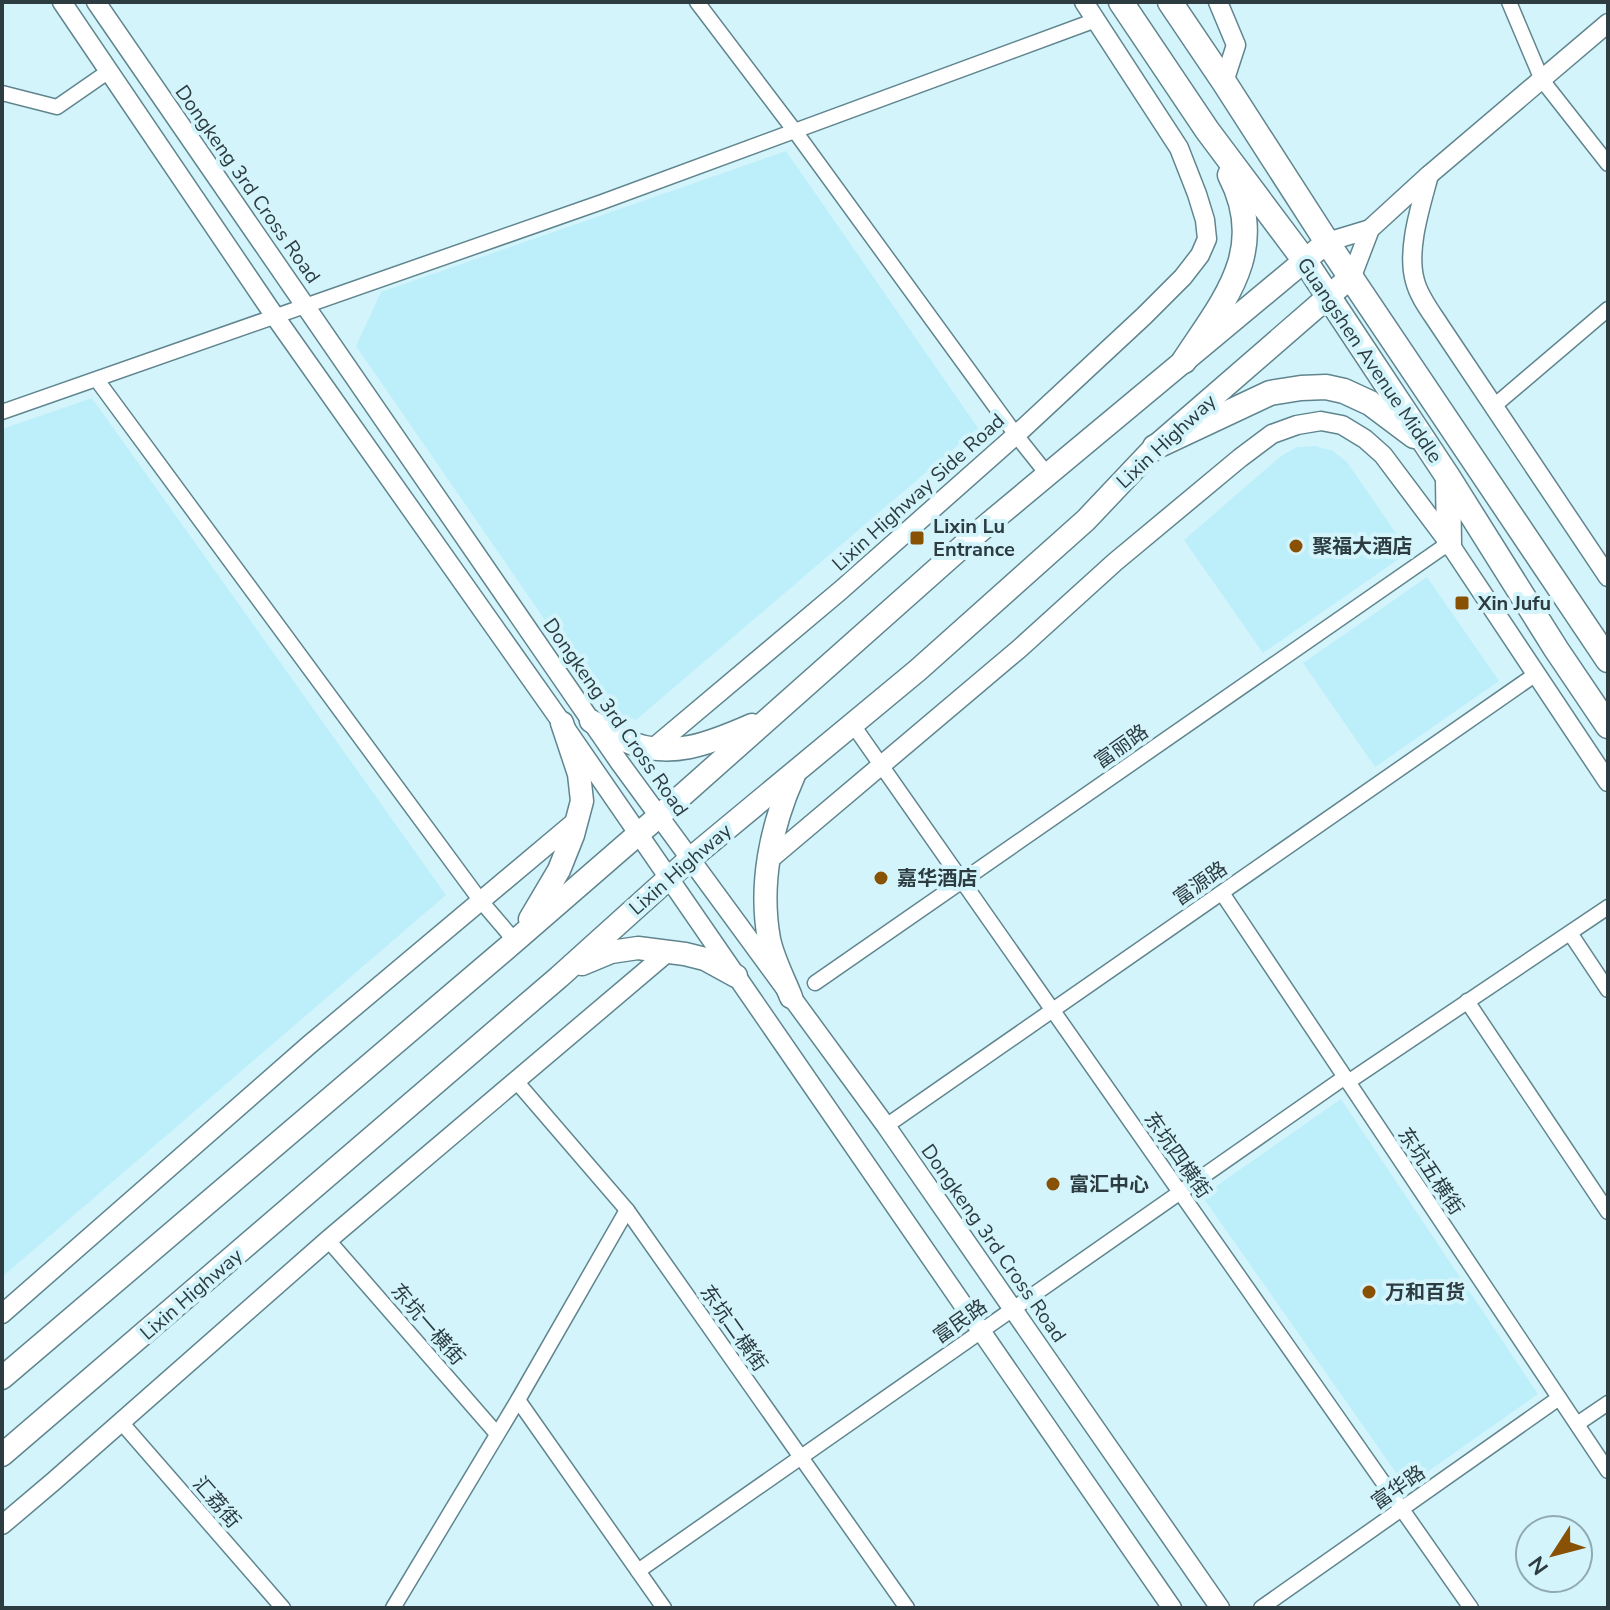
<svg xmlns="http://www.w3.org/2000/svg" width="1610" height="1610" font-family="'Nunito Sans','Noto Sans SC',sans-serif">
<rect width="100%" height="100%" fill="#d4f4fc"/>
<g fill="#bdeffb">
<path d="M786,151l192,277 -342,292 -29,-10 -251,-364 25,-54z"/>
<path d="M92,398l354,497 -444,382v-848z"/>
<path d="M1315,446l18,5 14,11 62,90 -146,101 -79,-113 97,-84 16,-9z"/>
<path d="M1427,577l72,104 -124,86 -72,-104z"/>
<path d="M1341,1099l197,295 -132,93 -204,-291z"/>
</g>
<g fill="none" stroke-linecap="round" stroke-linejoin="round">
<g stroke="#60858e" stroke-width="17">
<g id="minor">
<path d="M697,2l97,128 222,305 31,39"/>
<path d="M1509,2l33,78 66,84"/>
<path d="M2,93l55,14 52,-36"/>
<path d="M97,380l383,520 35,41"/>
<path d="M1494,406l114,-97"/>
<path d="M2,412l600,-210 494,-182"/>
<path d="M853,725l618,883"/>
<path d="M1222,893l386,578"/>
<path d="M1570,933l38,57"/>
<path d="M815,983l634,-440"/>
<path d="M1467,1001l141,211"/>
<path d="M516,1081l111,129 280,398"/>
<path d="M1348,1082l260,-175"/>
<path d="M886,1126l650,-452"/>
<path d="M328,1240l169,194"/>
<path d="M518,1400l146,208"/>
<path d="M121,1422l162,186"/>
<path d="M1577,1424l31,-21"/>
<path d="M638,1571l707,-494"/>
<path d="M393,1608l125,-208 109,-190"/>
<path d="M1261,1608l298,-210"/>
</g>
</g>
<g stroke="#60858e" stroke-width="21">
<g id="tertiary">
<path d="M62,2l214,316 286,405 610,885"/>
<path d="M96,2l524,761 266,363 334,482"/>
<path d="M1218,2l18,43 -12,37"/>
<path d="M1429,175c-8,30 -23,75 -14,106 4,16 16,31 25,45l168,251"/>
<path d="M1327,242l43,-13"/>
<path d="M1352,276l18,-47 59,-54 179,-152"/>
<path d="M652,749l189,-159 175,-155 128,-119 39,-39 17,-22 7,-16 -2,-19 -8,-26 -18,-46 -95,-146"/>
<path d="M769,860l250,-211 96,-87 125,-104 32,-24 25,-9 24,-4 21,4 23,14 18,16 66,88 159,239"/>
<path d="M2,1314l307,-269 268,-225"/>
<path d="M2,1525l52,-44 274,-241 340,-288"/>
</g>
</g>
<g stroke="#60858e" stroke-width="25">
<g id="primary">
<path d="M591,721c11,6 21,14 33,19 44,21 87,3 128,-15"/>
<path d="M530,919l29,-49 14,-35 9,-34 -3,-27 -17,-51"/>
<path d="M582,964l29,-12 27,-4 47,6 20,5 31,17"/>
<path d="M791,997c-7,-18 -18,-38 -22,-58 -10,-55 2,-113 25,-164"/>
<path d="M2,1378l513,-437 144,-125 322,-286 346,-288"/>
<path d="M2,1455l557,-478 131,-118 228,-189 168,-150 69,-73 197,-171"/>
</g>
</g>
<g stroke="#60858e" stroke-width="27">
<g id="trunk">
<path d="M1121,2l86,128 98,131 23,35 120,181 108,172 52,77"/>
<path d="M1170,2l54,80 103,160 281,418"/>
<path d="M1184,361c40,-61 85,-111 46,-186"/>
<path d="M1155,447l115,-54 31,-5 25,-1 18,4 26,12 44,33"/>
<path d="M1448,479l1,64"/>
</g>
</g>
<use href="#minor" stroke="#fff" stroke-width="14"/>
<use href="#tertiary" stroke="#fff" stroke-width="18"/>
<use href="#primary" stroke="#fff" stroke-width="22"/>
<use href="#trunk" stroke="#fff" stroke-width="24"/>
</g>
<g fill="#895104" stroke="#d4f4fc" stroke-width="3">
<rect x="909" y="530" width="16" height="16" rx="4"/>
<circle cx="1296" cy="546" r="8"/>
<rect x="1454" y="595" width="16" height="16" rx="4"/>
<circle cx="881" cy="878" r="8"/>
<circle cx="1053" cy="1184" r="8"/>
<circle cx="1369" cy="1292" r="8"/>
</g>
<g text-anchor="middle" stroke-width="8" stroke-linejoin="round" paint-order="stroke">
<g font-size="20" fill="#2c3c40" stroke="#d4f4fc">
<text transform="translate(248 184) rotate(55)" y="7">Dongkeng 3rd Cross Road</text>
<text transform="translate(1370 360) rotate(56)" y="7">Guangshen Avenue Middle</text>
<text transform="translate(1166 441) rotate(-43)" y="7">Lixin Highway</text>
<text transform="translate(918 492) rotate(-42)" y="7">Lixin Highway Side Road</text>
<text transform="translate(616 717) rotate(55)" y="7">Dongkeng 3rd Cross Road</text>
<text transform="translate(1121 746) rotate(-35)" y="7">富丽路</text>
<text transform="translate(680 869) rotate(-41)" y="7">Lixin Highway</text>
<text transform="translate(1200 883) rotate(-35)" y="7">富源路</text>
<text transform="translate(1178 1155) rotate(55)" y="7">东坑四横街</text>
<text transform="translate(1431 1171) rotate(56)" y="7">东坑五横街</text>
<text transform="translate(994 1243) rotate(55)" y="7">Dongkeng 3rd Cross Road</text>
<text transform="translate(191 1294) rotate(-41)" y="7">Lixin Highway</text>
<text transform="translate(960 1321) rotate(-35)" y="7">富民路</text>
<text transform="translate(428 1324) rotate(49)" y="7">东坑一横街</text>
<text transform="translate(734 1328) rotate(55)" y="7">东坑二横街</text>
<text transform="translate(1398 1487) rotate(-35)" y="7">富华路</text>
<text transform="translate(217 1502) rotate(49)" y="7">汇荔街</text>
</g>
<g font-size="20" font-weight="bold" fill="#2c3c40" stroke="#d4f4fc" text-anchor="start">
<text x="933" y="533">Lixin Lu<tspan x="933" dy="23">Entrance</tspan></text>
<text x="1312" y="553">聚福大酒店</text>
<text x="1478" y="610">Xin Jufu</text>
<text x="897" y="885">嘉华酒店</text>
<text x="1069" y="1191">富汇中心</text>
<text x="1385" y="1299">万和百货</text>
</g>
</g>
<rect width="1610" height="1610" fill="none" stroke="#2c3c40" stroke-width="8"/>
<g transform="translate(1554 1554) rotate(234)"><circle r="38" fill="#d4f4fc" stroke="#91aab1" stroke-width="2"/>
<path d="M0-6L14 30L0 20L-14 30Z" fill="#895104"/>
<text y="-12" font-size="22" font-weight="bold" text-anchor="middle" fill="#2c3c40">N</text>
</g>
</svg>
